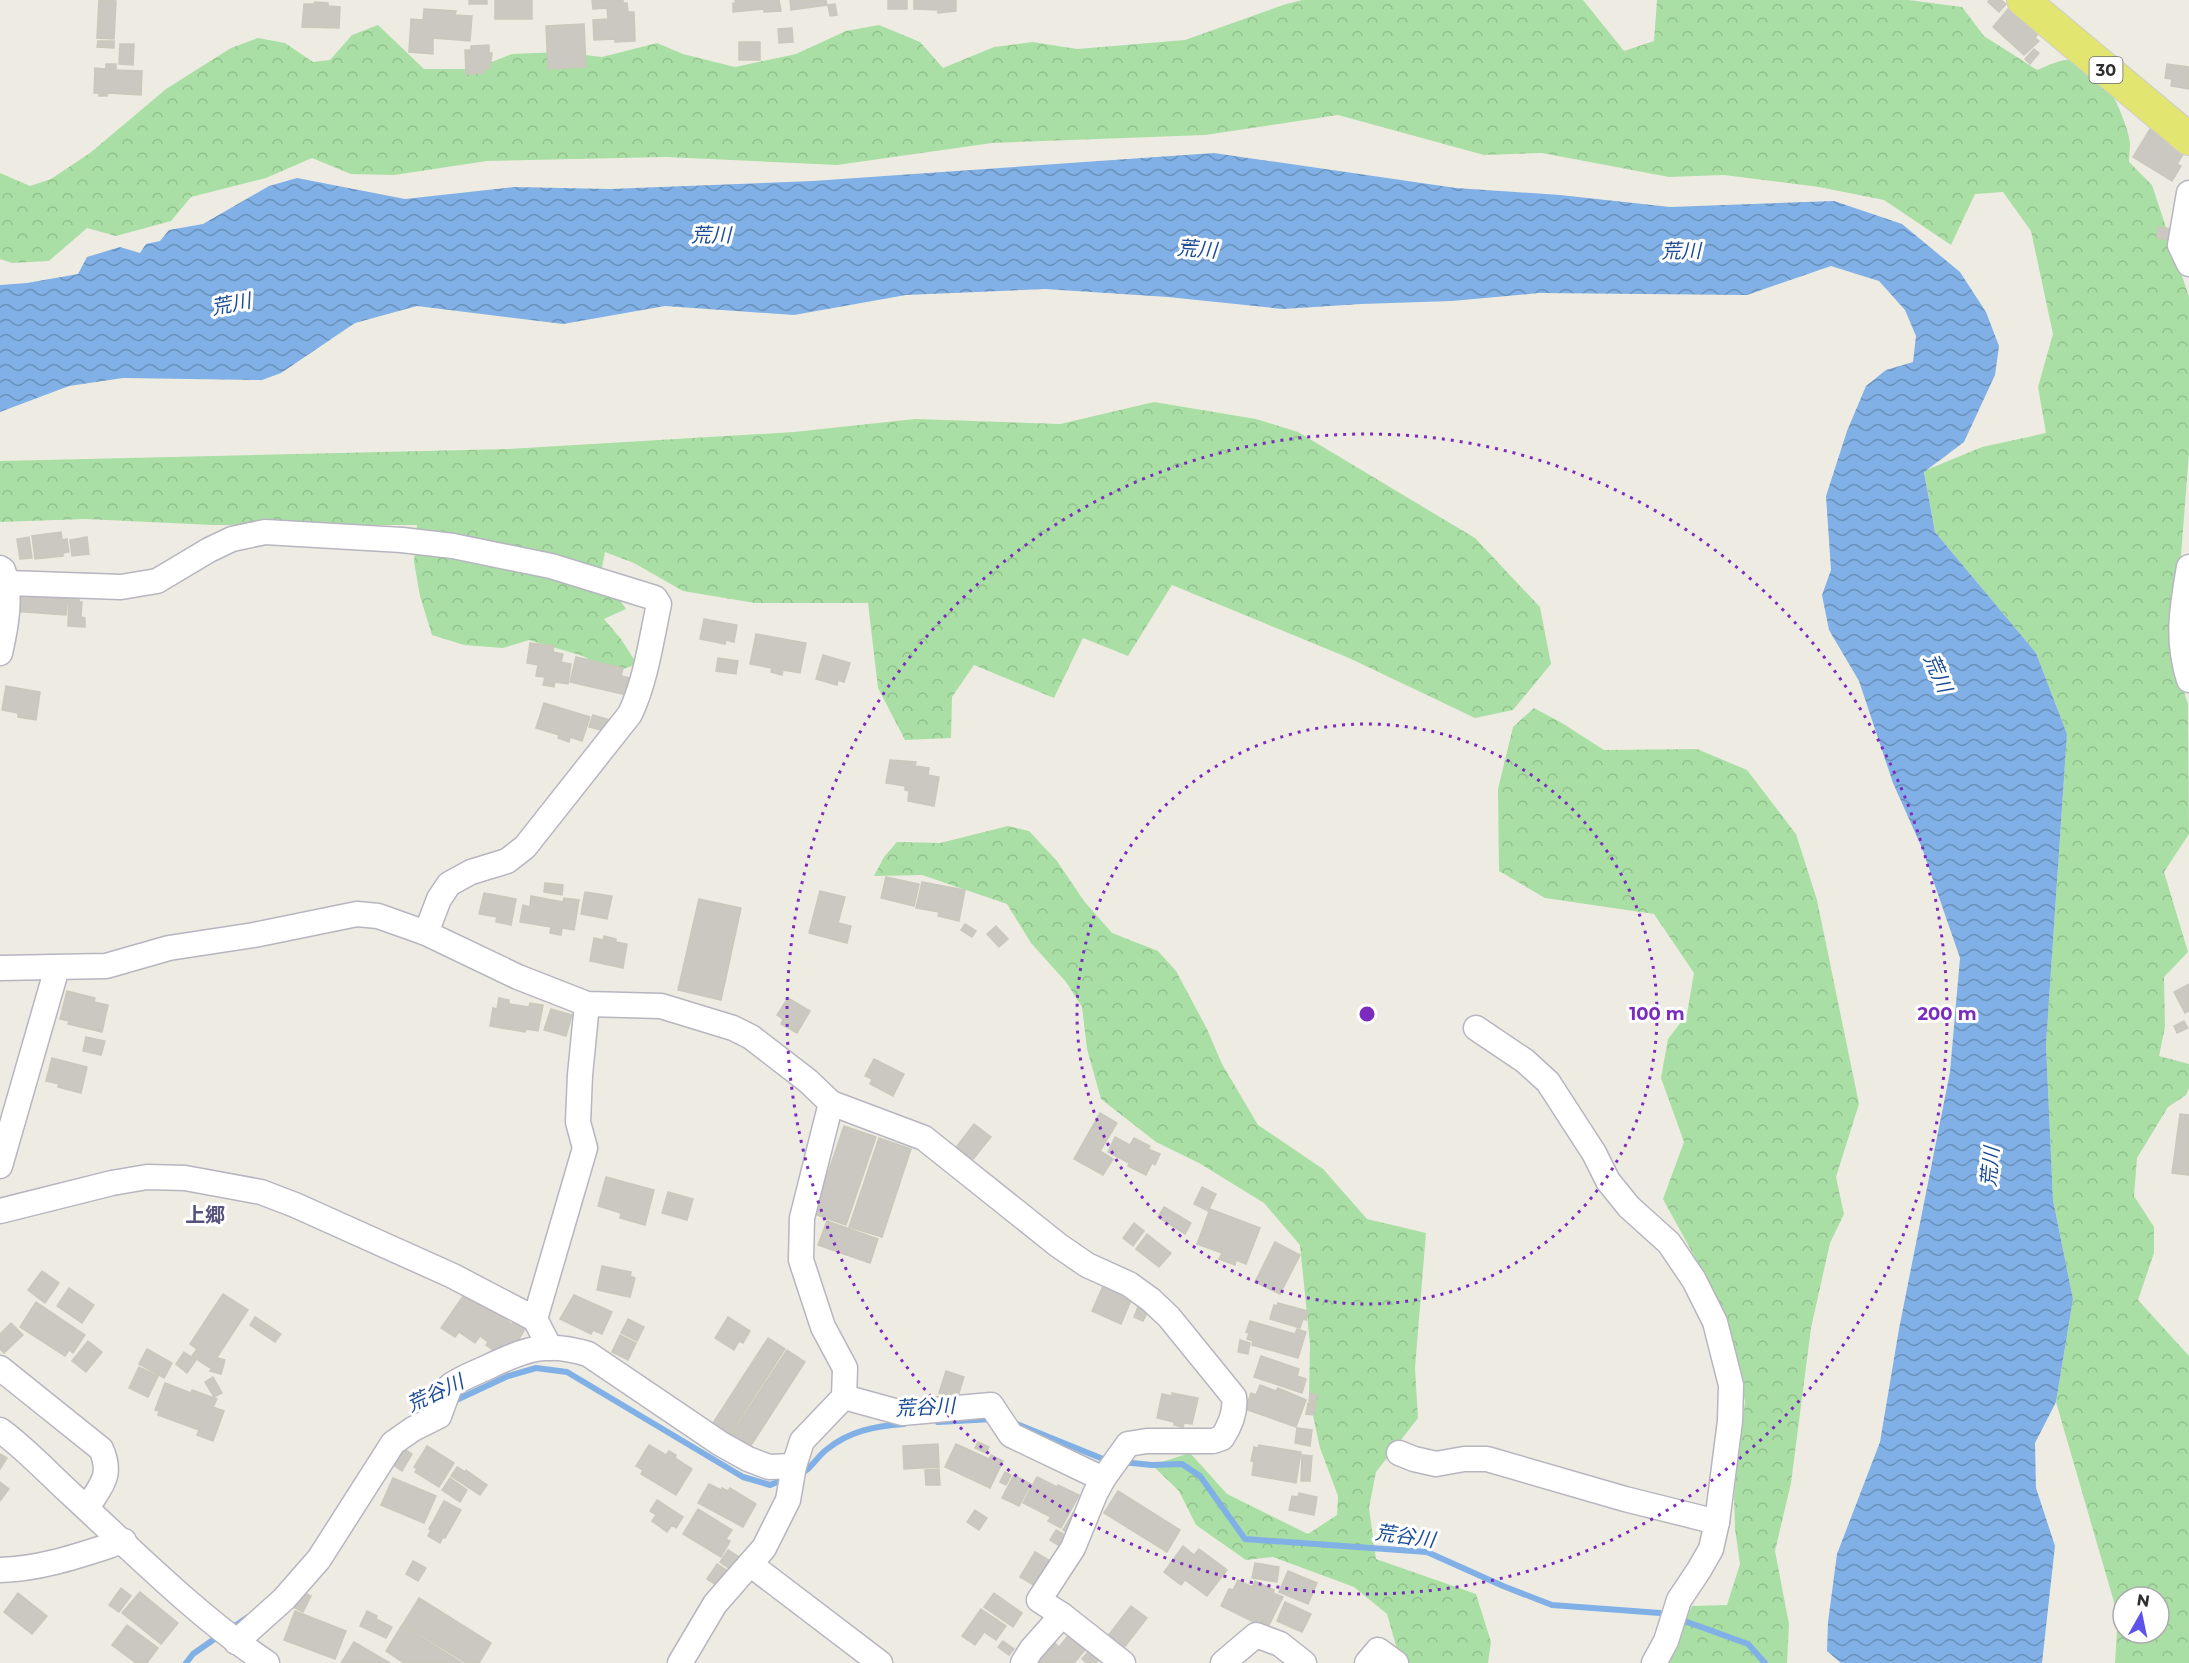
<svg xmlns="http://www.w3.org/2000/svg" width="2189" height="1663" font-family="Montserrat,'Noto Sans JP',sans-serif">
<defs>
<pattern id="forest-crowns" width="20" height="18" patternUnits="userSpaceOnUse" patternTransform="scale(1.5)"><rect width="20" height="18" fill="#a9dfa4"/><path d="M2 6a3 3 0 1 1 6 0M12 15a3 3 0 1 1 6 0" fill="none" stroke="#92c08e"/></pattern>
<pattern id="water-waves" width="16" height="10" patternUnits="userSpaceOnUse" patternTransform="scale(1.5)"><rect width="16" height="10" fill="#80b0e5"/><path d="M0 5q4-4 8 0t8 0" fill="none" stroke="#6990ba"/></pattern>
</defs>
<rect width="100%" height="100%" fill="#eeece2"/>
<g fill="url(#forest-crowns)" fill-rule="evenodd">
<path d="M1302,0h281l41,51 30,-10 3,-41h251l54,7 22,29 53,34c14,-6 33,-16 49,-7 20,10 41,58 44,80 0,6 -1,13 -1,19l23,23 37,112v156l-16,205 15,46 1,130 -25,38 24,80 -24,25 1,50 -6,29 30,8v24l-3,7 -18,12 -31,51 -3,38 20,31v26l-16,47 51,56v307h-74l3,-47 -62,-214 17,-103 -20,-99 -7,-155 21,-311 -31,-81 -101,-121 -11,-61 58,-24 64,-14 -8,-46 15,-53 -22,-103 -28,-39 -28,2 -24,51 -67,-45 -65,-13 -95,-12 -55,2 -127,-24 -58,2 -146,-40 -133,20 -213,8 -155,22 -171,-8 -179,4 -93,14 -43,-1 -39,-16 -46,20 -75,19 -20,24 -55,15 -29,-8 -38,33 -37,2 -12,-4v-86l30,13 21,-7 39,-26 76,-64 65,-41 27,-10 27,5 28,19 17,-2 22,-25 26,-10 46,44h50l38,-15 48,-2 42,5 55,-14 26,11 52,13 61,-13 50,-23 33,-6 41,17 23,26 51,-21 39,-5 44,7 108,-9 98,-35zM2123,1597h36v36h-36z"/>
<path d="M1154,402l102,17 42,13 177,106 65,69 11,57 -38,46 -38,8 -126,-60 -177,-73 -44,71 -45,-18 -29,60 -80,-33 -22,32 -1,41 -46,2 -27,-52 -10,-85h-113l-72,-12 -49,-28 -29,-11 -4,21 25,36 -22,10 17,20 16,25 -24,9 -30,-17 -54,-16 -26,8 -39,-3 -32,-10 -12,-39 -6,-34 3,-37h-204l-128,-6 -85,3v-61l508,-12 286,-17 121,-13 145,5z"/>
<path d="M1534,708l28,15 42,27 93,-1 50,21 49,64 21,66 42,204 -23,73 8,37 -14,29 -19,85 -20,155 -16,68 14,73 -2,39h-121l26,-57 35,-1 13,-41 -5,-35 -1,-33 11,-95 -15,-64 -26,-63 -41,-75 21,-57 -23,-64 7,-39 19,-25 7,-41 -40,-59 -109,-16 -46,-27 -1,-82 15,-62z"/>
<path d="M1008,826l21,5 28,30 27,40 28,32 46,18 18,20 31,58 15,35 36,61 65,44 44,50 59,14 -11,135 3,50 -42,54 -7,36 7,51 100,35 15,48 -3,21h-87l-14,-49 -33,-27 -81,-30 -27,3 -50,-35 -17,-34 -27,-26 38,-12 37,41 81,40 29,-19 1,-19 -18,-48 -11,-51 1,-53 -10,-99 -36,-42 -65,-40 -43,-21 -55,-43 -14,-50 -5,-42 -16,-25 -35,-39 -24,-39 -85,-29 -48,1 10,-19 13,-15 43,1z"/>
</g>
<path fill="url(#water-waves)" d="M1214,153l242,35 104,7 110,12 164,-6 68,23 58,48 26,40 13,34 -4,29 -31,67 -40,30 11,60 101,121 31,81 -21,311 7,155 20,99 -17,103 -21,41 1,45 19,58 -13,117h-201l-14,-12 1,-29 9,-68 43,-112 19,-113 51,-257 10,-114 -38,-110 -29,-65 -34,-102 -30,-51 -7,-35 9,-25 -5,-74 21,-65 19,-45 20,-16 27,-8 3,-26 -11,-26 -26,-29 -48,-15 -84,29 -208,-2 -87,8 -91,3 -78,5 -115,-12 -123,-8 -139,6 -112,20 -129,-9 -102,18 -146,-18 -62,17 -74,50 -19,7 -139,-2 -54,8 -69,26v-127l27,-2 51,-9 9,-17 33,-10 20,6 6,-9 14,-3 9,-11 34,-6 66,-38 28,-8 108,21 109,-12 96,2 203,-8z"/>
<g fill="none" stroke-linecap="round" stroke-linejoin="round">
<g stroke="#80b0e5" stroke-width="6">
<path d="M450,1403l58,-27 28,-8 31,4 176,105 27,8 15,-6"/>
<path d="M938,1422l55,-3"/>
<path d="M1012,1422l96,39"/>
<path d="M1122,1462l30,3 30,-1 18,12 45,63 182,13 76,34 49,19 108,8 9,3"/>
<path d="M798,1475c12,-4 18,-17 28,-25 23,-19 49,-24 78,-26"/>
<path d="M1679,1619l69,25 17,19"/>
<path d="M229,1630l19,-13"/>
<path d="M186,1663l7,-9 27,-19"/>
</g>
</g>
<g fill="#cac8c1" stroke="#c9c8bb" stroke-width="1.5">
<path d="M99,0l17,1 -2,38 -17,-1z"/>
<rect x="469" y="0" width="18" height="4"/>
<rect x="495" y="0" width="37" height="19"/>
<path d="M592,0h31v3h4l1,9h6l1,29 -20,1v-3l-21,1 -1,-20 15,-1 -1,-11 -14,1z"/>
<path d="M735,0h44l2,11 -17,1v-3l-31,3v-9h3z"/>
<path d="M790,0h36l1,5 -36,5z"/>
<rect x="888" y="0" width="19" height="9"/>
<path d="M914,0h42v11l-18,2v-3l-24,-1z"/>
<path d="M1989,0h12l5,4 -7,8 -11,-10z"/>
<path d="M315,2l13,1v3l12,1 -1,21 -37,-1 2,-23h10z"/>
<path d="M835,4l2,11 -7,1 -2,-11z"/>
<path d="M424,9l32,2 -1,4 17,1 -2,25 -37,-3v16l-24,-2 2,-33 12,1z"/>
<path d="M2008,9l10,7 1,-2 21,17 -5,7 4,3 -15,14 -31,-28z"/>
<path d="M584,24l2,43 -38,2 -2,-43z"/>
<path d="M792,28l1,14 -14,1 -1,-14z"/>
<path d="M98,41h16v7l-17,-1z"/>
<rect x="739" y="42" width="21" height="18"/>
<path d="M120,44h14l-1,21 -14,-1z"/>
<path d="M489,45v8h3l-2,15 -6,1v4l-18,1 -1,-24h6v-4z"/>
<path d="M2034,49l5,4 -9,11 -5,-5z"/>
<path d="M106,64h10v6l26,1 -1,24 -33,-2 -1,3h-8v-3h-5l1,-25 11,1z"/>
<path d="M2167,64l22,3v22l-18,-3 1,-7 -7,-1z"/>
<path d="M2150,129l35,22 -8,13 4,2 -9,15 -39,-24z"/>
<path d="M2158,227l13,2 -1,11 -13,-2z"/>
<path d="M61,532l1,8 5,-1 2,13 -6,1v3l-28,3 -3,-23z"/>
<path d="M29,537l3,21 -12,1 -3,-20z"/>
<path d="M87,537l2,17 -17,2 -2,-16z"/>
<path d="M20,592l48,3 -2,20 -54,-4z"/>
<path d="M69,594l10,1v7h3l-1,15 4,1v9l-17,-1z"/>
<path d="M704,619l33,6 -3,17 -8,-2 -1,4 -25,-5z"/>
<path d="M756,634l50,9 -6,30 -17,-3 -1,5 -11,-3 1,-4 -22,-4z"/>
<path d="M530,643l24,3 -1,6 10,2 -2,8 10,2 -3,20 -13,-2 -1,5 -11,-2 2,-8 -9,-1 2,-11 -11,-2z"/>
<path d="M823,655l27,8 -6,19 -6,-2 -1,5 -21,-6z"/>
<path d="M576,657l47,11 -2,8 9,2 -3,17 -57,-13z"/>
<path d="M718,658l20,3 -2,13 -20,-3z"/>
<path d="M6,686l34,6 -4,28 -18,-3v-4l-16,-3z"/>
<path d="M544,703l46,14 -8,24 -12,-4 -1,5 -11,-4 1,-3 -23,-7z"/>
<path d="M593,715l17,5 -4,11 -17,-4z"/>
<path d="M890,760l26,2 -1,4 14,2 -1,7 11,2 -5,29 -26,-5 1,-10 -4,-1v-4l-19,-3z"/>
<path d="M886,877l33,7 -5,22 -33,-8z"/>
<path d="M922,882l43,8 -6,31 -21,-5 1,-4 -23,-4z"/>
<path d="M545,883l18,2 -1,10 -18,-3z"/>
<path d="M820,891l25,6 -7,26 13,3 -4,17 -38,-10z"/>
<path d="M585,892l27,4 -5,23 -26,-5z"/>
<path d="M484,893l32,6 -5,26 -15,-3 1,-5 -18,-3z"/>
<path d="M531,896l32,6 1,-4 15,2 -5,30 -12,-2 -1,7 -11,-2 1,-6 -31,-5 3,-17 7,2z"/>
<path d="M699,899l42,9 -20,92 -43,-10z"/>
<path d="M965,924l11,7 -4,6 -11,-7z"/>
<path d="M996,926l12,13 -9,8 -12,-13z"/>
<path d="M604,936l12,3v3l11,2 -4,24 -33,-7 4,-23 9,2z"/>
<path d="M2189,984v27l-4,2 -11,-21z"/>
<path d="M67,991l28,7 -1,4 14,3 -6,27 -34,-8 1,-3 -9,-2z"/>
<path d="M499,998l10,2v4l20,3 1,-4 13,2 -5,26 -12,-2 -1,3 -35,-6 3,-18 4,1z"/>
<path d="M788,998l22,13 -13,22 -16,-9 2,-5 -6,-4z"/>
<path d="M551,1009l21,6 -6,21 -22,-6z"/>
<path d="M2184,1021l4,7 -11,5 -3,-7z"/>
<path d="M86,1037l19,4 -4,14 -18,-4z"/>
<path d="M52,1058l35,9 -6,26 -23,-6 1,-3 -13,-3z"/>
<path d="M874,1059l30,15 -11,22 -23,-12 2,-5 -7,-3z"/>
<path d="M1100,1113l17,10 -17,28 13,8 -10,16 -29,-16z"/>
<path d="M2180,1114l9,1v60l-17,-2z"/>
<path d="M974,1124l17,13 -21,26 -16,-13z"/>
<path d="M844,1126l32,11 -30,88 -32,-11z"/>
<path d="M1115,1137l15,8 4,-7 16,8 -2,3 12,5 -5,11 -3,-2 -6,12 -18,-9 1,-3 -21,-11z"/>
<path d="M879,1138l32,11 -29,88 -33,-10z"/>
<path d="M606,1177l48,13 -9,35 -25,-7 1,-5 -23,-7z"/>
<path d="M1202,1187l14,7 -8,17 -14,-7z"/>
<path d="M668,1192l25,7 -6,21 -25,-7z"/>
<path d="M1164,1207l27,16 -6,11 -27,-17z"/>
<path d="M1210,1209l50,19 -14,36 -10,-4 -1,5 -16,-6 3,-6 -25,-9z"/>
<path d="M827,1221l51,18 -8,24 -52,-18z"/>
<path d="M1134,1223l10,8 -11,15 -10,-8z"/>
<path d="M1147,1234l24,19 -12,14 -23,-18z"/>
<path d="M1275,1242l25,13 -20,39 -25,-12z"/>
<path d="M602,1266l29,6 -1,4 5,2 -5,19 -33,-7z"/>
<path d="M42,1271l17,12 -14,20 -17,-13z"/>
<path d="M1103,1286l29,12 -11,26 -29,-13z"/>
<path d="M69,1288l25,17 -12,18 -25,-17z"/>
<path d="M466,1292l33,17 -3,4 16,11 3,-4 11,7 -9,16 -21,9 -10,-7 2,-3 -8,-6 -5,7 -16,-11 -4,5 -14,-9z"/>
<path d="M223,1294l25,16 -38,58 -18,-12 5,-7 -7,-5z"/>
<path d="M574,1295l38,17 -10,22 -9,-4 -2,4 -31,-15z"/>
<path d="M36,1302l49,33 -12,18 -4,-3 -4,6 -45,-29z"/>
<path d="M1278,1303l30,8 -2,9 -3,-1 -3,9 -30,-9 4,-14 3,1z"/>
<path d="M1139,1304l10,5 -6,12 -9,-4z"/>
<path d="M255,1317l26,17 -6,8 -25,-17z"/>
<path d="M728,1317l22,14 -7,12 -4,-2 -5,9 -19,-12z"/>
<path d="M628,1319l16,8 -7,14 -16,-8z"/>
<path d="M1250,1321l45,13 2,-5 9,3 -8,26 -46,-13 1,-4 -6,-2 2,-6 -3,-1z"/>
<path d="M11,1323l12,12 -19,18 -4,-4v-15z"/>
<path d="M620,1335l16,8 -8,17 -16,-8z"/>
<path d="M768,1338l17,11 -55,85 -17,-11z"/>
<path d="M1240,1340l10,3 -2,11 -10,-2z"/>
<path d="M88,1341l14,11 -16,20 -14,-11z"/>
<path d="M147,1349l25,14 -8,15 -25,-14z"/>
<path d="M787,1350l18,12 -55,85 -19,-12z"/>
<path d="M184,1352l12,8 -9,13 -11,-9z"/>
<path d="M1261,1356l38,13 -2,7 9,3 -4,14 -48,-16z"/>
<path d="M218,1358l7,2 -4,14 -11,-3z"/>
<path d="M139,1367l19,9 -10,21 -19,-9z"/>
<path d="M946,1371l18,6 -7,22 -18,-6z"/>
<path d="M213,1377l9,16 -8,4 -9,-15z"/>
<path d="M165,1383l26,10 1,-3 25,9 -4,8 11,4 -11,30 -16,-6 2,-5 -41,-15 1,-4 -4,-1z"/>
<path d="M1260,1385l16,6 2,-3 28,12 -10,27 -51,-18 6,-16 5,2z"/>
<path d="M1172,1393l26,5 -6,26 -8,-1 -1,4 -9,-2v-3l-17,-4 5,-24 10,2z"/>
<path d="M1310,1393l7,2 -1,7 -7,-1z"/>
<path d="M1308,1403l8,1 -2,11 -8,-1z"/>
<path d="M1297,1428l15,2 -2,16 -15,-3z"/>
<path d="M978,1442l11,5 -3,6 -11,-5z"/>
<path d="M938,1444l1,23 -35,2 -1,-23z"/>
<path d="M956,1444l33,15 2,-4 12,6 -13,27 -45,-21z"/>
<path d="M398,1445l14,9 -10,17 -15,-10z"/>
<path d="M649,1445l17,10 3,-4 7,4 -1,3 17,11 -16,26 -35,-21 2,-4 -7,-4z"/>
<path d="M1259,1445l42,7 -5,31 -44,-8 2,-14h-3l3,-14 4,1z"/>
<path d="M427,1446l27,17 -15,24 -24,-15 2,-3 -3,-2z"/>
<path d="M0,1454l7,4 -7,11z"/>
<path d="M1302,1455l10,1 -2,25h-9z"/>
<path d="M457,1467l8,5 1,-2 21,15 -7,10 -29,-19z"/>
<path d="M939,1469l1,16h-14l-1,-15z"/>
<path d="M1005,1472l6,3 -5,10 -6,-3z"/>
<path d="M1014,1475l17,9 -12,22 -17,-8z"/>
<path d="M1037,1477l20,10 1,-2 21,10 -18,33 -13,-7 3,-4 -28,-14z"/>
<path d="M393,1478l43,18 -12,27 -43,-18z"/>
<path d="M450,1478l17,12 -7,12 -18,-12z"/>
<path d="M0,1482l9,7 -9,12z"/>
<path d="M709,1484l12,6 1,-2 6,3 2,-3 26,16 -13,23 -45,-24z"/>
<path d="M1118,1491l62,39 -13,22 -63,-39z"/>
<path d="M1299,1493l18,4 -3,18 -25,-5 3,-14 6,1z"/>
<path d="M657,1500l26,17 -7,11 -4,-3 -5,7 -15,-11 4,-6 -6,-4z"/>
<path d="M444,1501l17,9 -16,28 -2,-1 -3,6 -12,-7 3,-6 -2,-1z"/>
<path d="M698,1509l34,21 -6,9 4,2 -9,16 -38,-23z"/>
<path d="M975,1510l12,8 -8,12 -12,-8z"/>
<path d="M1073,1513l7,4 -10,17 -7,-4z"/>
<path d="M1056,1530l11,6 -6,11 -11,-7z"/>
<path d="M1183,1546l11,9 5,-6 28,21 -20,26 -22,-16 -4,5 -17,-13z"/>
<path d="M728,1550l11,7 -9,12 -10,-7z"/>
<path d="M1035,1552l17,10 -15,25 -17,-10z"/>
<path d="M413,1561l13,7 -8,13 -12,-7z"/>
<path d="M1255,1563l24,4 -2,15 -25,-4z"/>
<path d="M717,1564l11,7 -10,15 -11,-7z"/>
<path d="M1288,1571l29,12 -9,21 -29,-12z"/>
<path d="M1238,1580l14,7 3,-6 19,9 -1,3 10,4 -14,28 -7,-3 -2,3 -39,-19 8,-17 4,1z"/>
<path d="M121,1588l10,8 -12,16 -10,-7z"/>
<path d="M299,1590l12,6 -8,16 -12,-6z"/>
<path d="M140,1592l38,31 -17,21 -39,-31z"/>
<path d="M18,1593l29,23 -15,18 -28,-22z"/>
<path d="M994,1593l28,20 -9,14 -29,-20z"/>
<path d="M419,1598l72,45 -12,20h-13l-63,-39z"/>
<path d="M1285,1602l26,12 -9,18 -25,-11z"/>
<path d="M1131,1606l16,12 -24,31 -16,-12z"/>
<path d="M981,1609l25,17 -10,14 -12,-8 -9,13 -13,-9z"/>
<path d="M295,1611l51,20 -11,28 -51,-19z"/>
<path d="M367,1611l10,5 -1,3 16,8 -6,11 -26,-12z"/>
<path d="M127,1625l31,23 -11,15h-11l-24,-18z"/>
<path d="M402,1625l60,38h-58l-18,-12z"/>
<path d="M1072,1631l17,14 -15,18h-37l13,-24 9,8z"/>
<path d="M1003,1641l11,8 -5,6 -11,-8z"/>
<path d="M354,1642l36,21h-49z"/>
<path d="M1092,1647l10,9 -6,7h-9l-5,-4z"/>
</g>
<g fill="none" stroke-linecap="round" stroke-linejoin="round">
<g stroke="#b6b5c0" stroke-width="27">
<g id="minor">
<path d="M2189,193l-9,52 9,19"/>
<path d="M2189,567c-7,41 -13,72 0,113"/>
<path d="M0,568l3,2c9,25 3,57 -3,83"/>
<path d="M8,583l113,4 36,-6 52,-31 23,-11 33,-7 137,8 51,6 98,20 104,32 4,6c-8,37 -13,76 -29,110l-105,133 -18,14 -36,11 -22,12 -10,15 -13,34"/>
<path d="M0,968l106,-2 63,-18 85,-13 103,-21 21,2 48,17 92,44 69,27 74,2 72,22 18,9 57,44 23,22 93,35 134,107 29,20 42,19 22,16 18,17 65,80c2,15 -4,29 -12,41l-9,3h-66l-19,3 -25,35 -8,15 -22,54 -34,52 23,15 -31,35 -8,13"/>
<path d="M1476,1028l49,33 23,21 46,71 14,28 21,26 40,36 25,37 21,42 16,63 -1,36 -13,101 -6,27 -12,21 -20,30 -13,41 -12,22"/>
<path d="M0,1166l57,-198"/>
<path d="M0,1211l112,-28 35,-6 38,1 76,14 34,13 158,71 82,43 15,29"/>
<path d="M535,1319l50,-171 -7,-26 2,-47 7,-71"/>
<path d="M0,1368l101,81c12,27 0,36 -14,59"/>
<path d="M844,1397l58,16 89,-8 20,30 92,44"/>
<path d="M0,1430c26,19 48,43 72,65 63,58 124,120 195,168"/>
<path d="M1399,1453l15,6 22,5 28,-5h23l138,40 92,23"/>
<path d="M750,1564l130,99"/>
<path d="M0,1570c43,-1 83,-16 124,-29"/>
<path d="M1062,1615l61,48"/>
<path d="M236,1642l48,-43 35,-40 74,-116 20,-14 26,-13 11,-30c11,-8 25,-13 38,-19 37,-18 58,-26 100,-13l133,90 27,15 21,8 25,-1"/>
<path d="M680,1663l35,-59 49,-56 24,-48 6,-34 8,-25 42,-44 1,-29 -22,-41 -22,-67 1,-42 29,-115"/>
<path d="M1223,1663l33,-28 24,9 24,19"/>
<path d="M1367,1663l11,-13 18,13"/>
</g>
</g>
<g stroke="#cdcdcd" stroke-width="34">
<path id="major" d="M2023,0l166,139"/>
</g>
<use href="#minor" stroke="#fff" stroke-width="24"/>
<use href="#major" stroke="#e2e570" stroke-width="32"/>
</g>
<g fill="none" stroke="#7b2cbf" stroke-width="3" stroke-dasharray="3 6">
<circle cx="1367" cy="1014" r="290"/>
<circle cx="1367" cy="1014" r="580"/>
</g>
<g text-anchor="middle" stroke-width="6" stroke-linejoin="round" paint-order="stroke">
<rect fill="#fff" stroke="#6d6d6d" stroke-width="1.5" x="2089.5" y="57" width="33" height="26" rx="4.5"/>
<g font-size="16" font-weight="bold" fill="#2e2e2e">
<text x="2106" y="76">30</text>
</g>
<g font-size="20" font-style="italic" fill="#1b4c95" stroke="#fff">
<text x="711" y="242">荒川</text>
<text transform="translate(1197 249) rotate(4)" y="7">荒川</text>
<text transform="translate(1681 251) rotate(-1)" y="7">荒川</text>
<text transform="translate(231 304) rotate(-11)" y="7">荒川</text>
<text transform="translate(1938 673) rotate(66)" y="7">荒川</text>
<text transform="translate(1990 1167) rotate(-85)" y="7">荒川</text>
<text transform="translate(435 1393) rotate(-25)" y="7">荒谷川</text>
<text transform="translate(925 1407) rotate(-3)" y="7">荒谷川</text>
<text transform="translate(1405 1536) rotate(8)" y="7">荒谷川</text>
</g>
<g font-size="20" font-weight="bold" fill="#55527b" stroke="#fff">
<text x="205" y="1222">上郷</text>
</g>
</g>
<circle cx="1367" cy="1014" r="9" fill="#7b2cbf" stroke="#fff" stroke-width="3"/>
<g font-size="18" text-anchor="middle" font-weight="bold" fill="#7b2cbf" stroke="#fff" stroke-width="6" stroke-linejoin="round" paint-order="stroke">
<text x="1657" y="1020">100 m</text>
<text x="1947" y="1020">200 m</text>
</g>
<g transform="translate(2141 1615) rotate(9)"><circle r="28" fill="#ffffff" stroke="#ababab" stroke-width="1.5"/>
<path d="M0-4.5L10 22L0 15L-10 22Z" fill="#5d53ea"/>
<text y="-9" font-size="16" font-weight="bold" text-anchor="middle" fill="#2e2e2e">N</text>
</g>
</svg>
